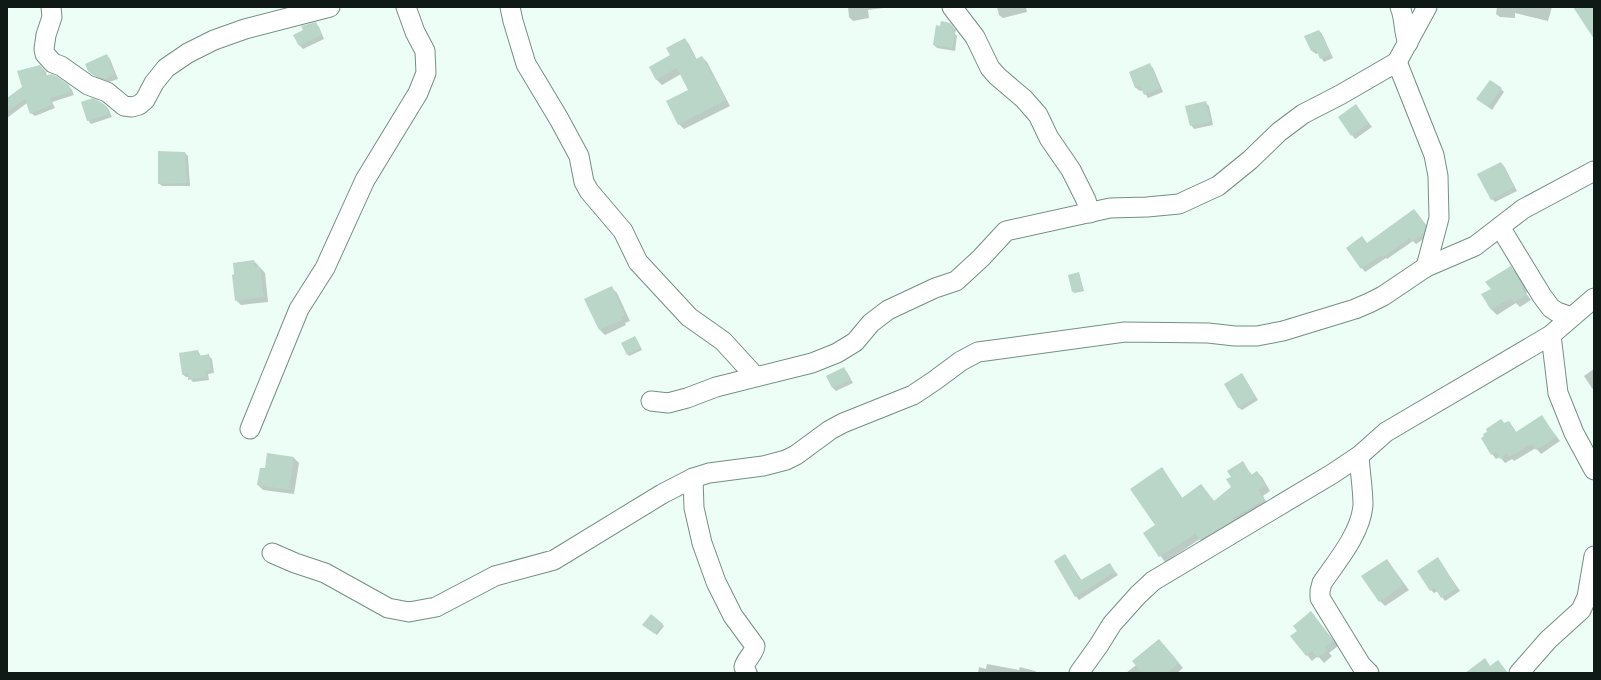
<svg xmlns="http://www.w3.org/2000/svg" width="1601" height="680" font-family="Rubik,sans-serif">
<rect width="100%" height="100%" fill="#ecfef6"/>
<g fill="#0003">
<path d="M848,7h35l1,1 -16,2 1,8 -16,3 -4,-4z"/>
<path d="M997,7h29l1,5 -24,6 -4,-3z"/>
<path d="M1497,7h55l-4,14 -33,-8v5l-15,-1 -4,-3z"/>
<path d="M315,23l4,4 5,12 -21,10 -3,-3z"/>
<path d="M950,24l6,6 -1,4 2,2 -2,15 -18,-3 -3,-3 7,-18z"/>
<path d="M1319,31l3,3 11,24 -9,4 -6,-9 -2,1 -4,-3 -6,-14z"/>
<path d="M684,39l5,5 8,16 5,-3 5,5 23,44 -46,23 -5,-5 10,-34 -8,-16 -19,11 -5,-5 -7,-12 21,-13z"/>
<path d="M107,55l3,4 8,20 -9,3 -11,-4 -10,-7z"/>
<path d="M1150,65l3,3 10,24 -15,6 -5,-8 -3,1 -4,-3 -6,-15z"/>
<path d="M40,66l6,6 1,5 22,9 3,4 2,5 -22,7 3,6 -20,8 -4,-3 -4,-10 -20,15v-19l16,-11z"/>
<path d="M1501,89l3,3 -12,18 -14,-11z"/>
<path d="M1206,103l3,3 4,19 -19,4 -3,-4z"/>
<path d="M106,106l3,4 3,7 -21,7 -3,-4z"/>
<path d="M1356,106l16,21 -17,12 -3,-4z"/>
<path d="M185,153l3,3 2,30h-28l-3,-3z"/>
<path d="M1501,163l3,3 13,25 -22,11 -3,-3z"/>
<path d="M1417,213l12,16 -2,8 -11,7 -3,-3 -26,18 -1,-1 -21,14 -18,-24 20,-4z"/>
<path d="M254,261l11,12 3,29 -27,3 -5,-5z"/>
<path d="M1511,268l5,5 12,19 -2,1 5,7 -11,7 -4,-4 -19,12 -5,-5 -9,-15 9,-6z"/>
<path d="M1079,273l5,18 -10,2 -5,-18z"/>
<path d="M611,287l6,6 13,28 -5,2 1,2 -21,10 -5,-5z"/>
<path d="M636,338l6,12 -13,6 -7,-13z"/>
<path d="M198,351l3,5 7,-1 4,4 2,14 -6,1 1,6 -16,2 -4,-5h-3l-4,-3z"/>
<path d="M844,369l3,3 6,11 -17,8 -3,-3 -6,-11z"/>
<path d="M1594,369v22l-10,-15z"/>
<path d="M1242,375l16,25 -16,10 -4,-3z"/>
<path d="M1542,417l18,24 -19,13 -5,-6 -22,13 -2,-2 -7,4 -5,-6 -4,2 -4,-5 12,-30 5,-2 8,11z"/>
<path d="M294,458l5,5 -5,31 -31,-4 -5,-5 8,-16z"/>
<path d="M1243,463l9,12 5,-3 5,5 8,14 -7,5 5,9 -63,40 -5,-6 -35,23 -21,-29 12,-8 6,-56 21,30 18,-14 14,17 17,-14v-11z"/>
<path d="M1065,555l17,26 27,-17 9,11 -39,25 -3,-4z"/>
<path d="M1438,559l22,32 -15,10 -7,-10 -4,2 -3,-3z"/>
<path d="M1387,560l22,30 -24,16 -5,-5z"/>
<path d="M1311,612l27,34 -9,7 3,3 -8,7 -6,-7 -6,5 -20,-24 6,-6z"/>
<path d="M651,615l13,11 -7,9 -12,-9z"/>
<path d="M1163,644l20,24 -6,5h-51z"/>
<path d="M987,664l32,6 1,-3 15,4 2,2h-59l1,-6 7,2z"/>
</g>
<g fill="#b9d6c9">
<path d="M1573,7h21v32z"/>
<path d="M941,21l9,2 3,3 -1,6h3l-3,16 -19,-3 3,-20 4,1z"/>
<path d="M316,22l6,13 -23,11 -6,-11 10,-5 -2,-4z"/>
<path d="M1319,30l12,24 -11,5 -4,-10 -5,2 -7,-15z"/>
<path d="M685,38l11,21 6,-3 24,44 -48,25 -12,-24 22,-11 -11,-22 -21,12 -7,-13 21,-12 -4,-7z"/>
<path d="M107,54l8,21 -10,4 -12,-4 -5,-4 -3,-7z"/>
<path d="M1150,63l10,25 -16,7 -4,-9 -5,2 -6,-16z"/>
<path d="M40,65l2,3 3,8 6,-2 5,2 13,9 2,7 -21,6 2,7 -22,9 -5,-15 -18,13v-14l15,-11 -5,-16z"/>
<path d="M1490,80l12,8 -14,19 -12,-8z"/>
<path d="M93,98l8,4 5,4 3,8 -22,7 -6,-19z"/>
<path d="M1206,101l4,21 -20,4 -5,-20z"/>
<path d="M1356,104l13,19 -18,13 -13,-19z"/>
<path d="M158,151l27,1 2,31 -29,1z"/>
<path d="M1501,162l13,25 -23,13 -14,-26z"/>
<path d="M1414,209l12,16 -2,8 -12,9 -2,-4 -27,19 -1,-2 -21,14 -15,-21 16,-12 5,7z"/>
<path d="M254,260l1,7h5l4,30 -29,4 -3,-26 2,-1 -1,-11z"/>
<path d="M1511,266l12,20 -1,2 4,7 -12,7 -3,-4 -20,12 -10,-16 10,-5 -6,-7z"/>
<path d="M1079,272l4,18 -11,2 -4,-17z"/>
<path d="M612,286l13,30 -4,1 1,3 -23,10 -15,-31z"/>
<path d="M635,336l6,12 -14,7 -6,-12z"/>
<path d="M198,350l1,6 10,-2 2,16 -6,1 1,6 -18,3v-7l-6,1 -3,-21z"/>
<path d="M844,367l6,13 -18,8 -6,-12z"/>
<path d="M1242,373l14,24 -18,11 -14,-24z"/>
<path d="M1542,415l14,22 -20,13 -4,-6 -23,13 -2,-3 -7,5 -4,-7 -5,3 -10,-17 3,-2 -1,-2 4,-2 -1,-3 15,-10 3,4 5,-2 7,11z"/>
<path d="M267,453l27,4 -5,33 -32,-5 3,-17h5z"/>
<path d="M1243,461l8,14 6,-4 9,15 -8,4 6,10 -32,18 2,2 -34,20 -5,-6 -36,23 -16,-24 12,-8 -25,-36 32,-22 20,31 19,-14 13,17 17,-14 -5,-8 5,-2 -4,-6z"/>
<path d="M1065,554l16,26 29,-17 5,9 -40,25 -21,-36z"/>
<path d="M1438,557l19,31 -16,10 -6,-10 -5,3 -13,-20z"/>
<path d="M1387,559l17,26 -25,17 -18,-26z"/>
<path d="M1311,611l22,30 -8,6 2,3 -9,8 -6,-7 -6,5 -16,-20 7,-5 -4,-5z"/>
<path d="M651,614l12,10 -8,10 -13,-9z"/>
<path d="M1159,639l20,24 -12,10h-25l-10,-12z"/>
<path d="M1485,658l5,8 8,-6 10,13h-43z"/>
</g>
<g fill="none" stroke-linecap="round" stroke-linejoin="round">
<g stroke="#748f83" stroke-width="21">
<g id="minor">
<path d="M51,7l1,10 -6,18 -2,14 1,5 8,9 8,3 27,19 19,7 17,14 8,1 7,-2 6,-5 9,-17 12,-15 22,-15 26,-13 31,-11 85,-22"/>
<path d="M510,7l3,14 13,43 33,55 20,37 5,26 5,9 34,40 15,31 51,55 34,24 32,35"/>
<path d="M952,7l23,30 15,31 7,8 27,23 14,16 11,23 22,32 15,30 4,13"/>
<path d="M1400,7c5,11 3,24 8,36"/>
<path d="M1397,62l30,-55"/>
<path d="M1500,227l42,69 9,12 6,4 14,5"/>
<path d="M1426,267l49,-21 48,-37 71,-38"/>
<path d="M1551,335l7,58 16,40 20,37"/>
<path d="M250,429l49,-120 26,-41 40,-88 53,-87 8,-20 -1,-22 -10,-19 -9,-25"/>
<path d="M1359,456c1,16 4,33 4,49 -2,28 -26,56 -41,78l-2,8v7l41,67 8,8"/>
<path d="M693,478l1,30 8,35 14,39 17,34 22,30c-1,8 -9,13 -11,21l3,6"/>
<path d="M272,553l23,10 30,10 63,35 21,4 27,-5 59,-31 59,-16 108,-66 31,-16 16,-5 54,-7 23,-6 10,-5 34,-25 13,-7 70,-28 21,-14 27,-20 17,-9 147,-20 83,1 27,3h22l26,-5 72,-22 14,-6 14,-7 43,-29 13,-49 -1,-42 -4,-21 -37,-93 -57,33 -37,19 -24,18 -29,28 -32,26 -39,18 -32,3 -37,1 -104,23 -25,27 -25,23 -21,7 -47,22 -17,13 -16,19 -18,11 -25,10 -96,24 -29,11 -19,5 -17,-2"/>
<path d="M1079,673l20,-28 13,-21 26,-29 15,-14 179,-107 27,-18 27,-24 165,-97 43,-37"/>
<path d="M1519,673l29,-33 33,-30 6,-13 7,-41"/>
</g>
</g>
<use href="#minor" stroke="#fff" stroke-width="19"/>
</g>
<rect width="1601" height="680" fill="none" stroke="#0f1a16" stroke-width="16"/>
</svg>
